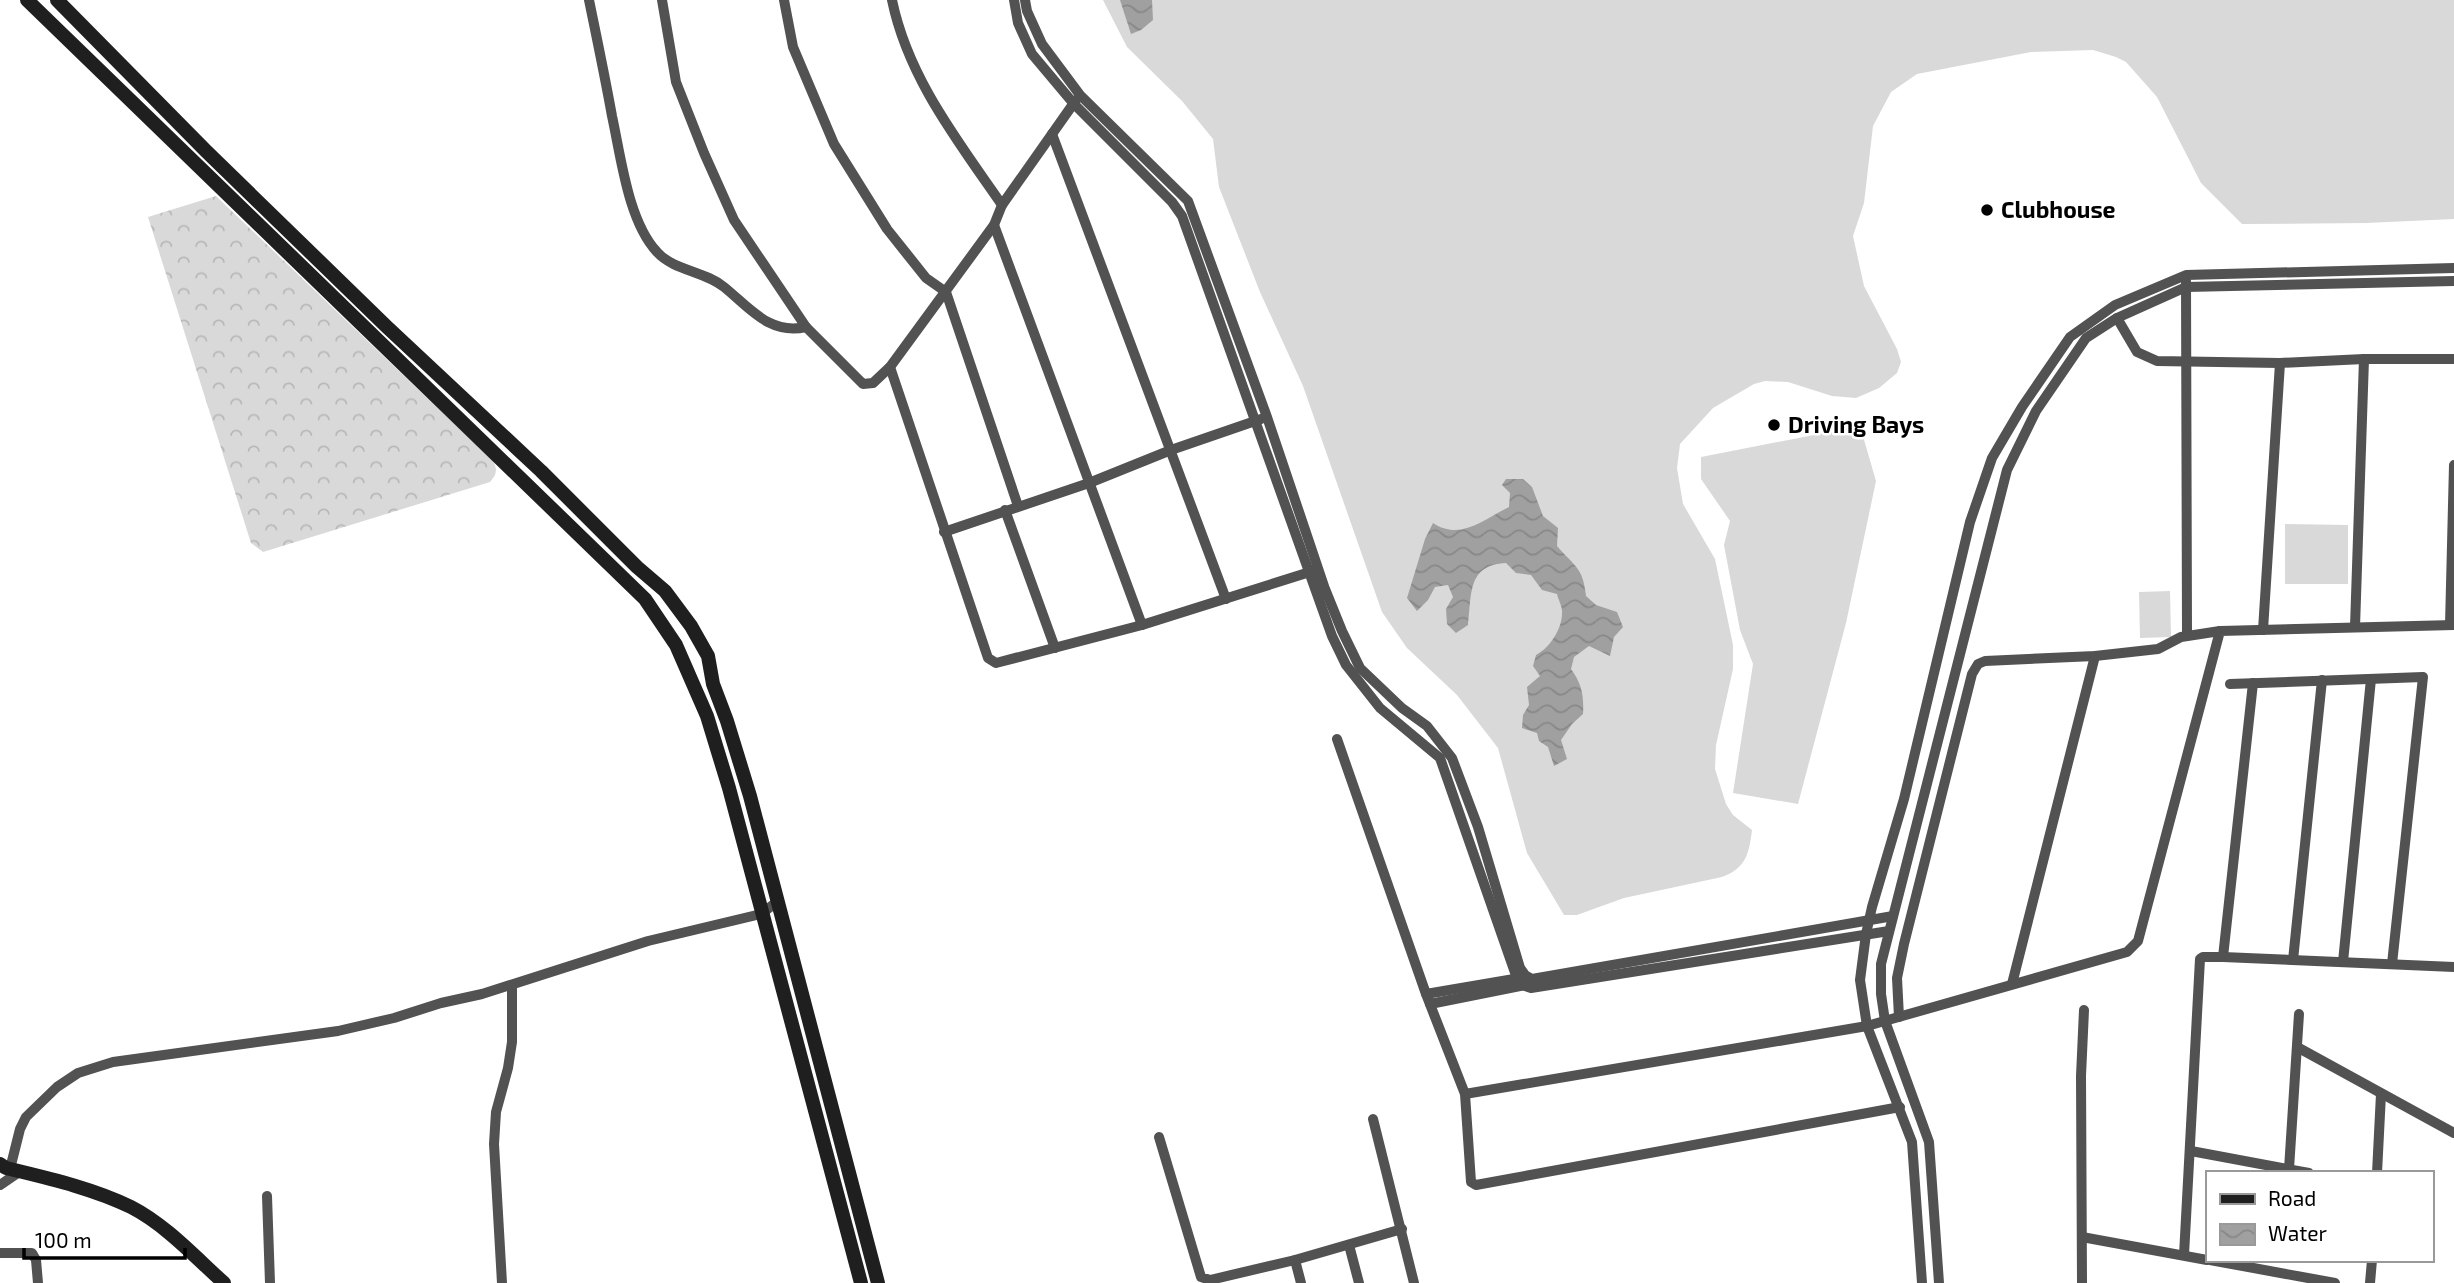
<svg xmlns="http://www.w3.org/2000/svg" width="2454" height="1283" font-family="'Exo 2',sans-serif">
<defs>
<pattern id="forest-crowns" width="20" height="18" patternUnits="userSpaceOnUse" patternTransform="scale(1.75)"><rect width="20" height="18" fill="#d9d9d9"/><path d="M2 6a3 3 0 1 1 6 0M12 15a3 3 0 1 1 6 0" fill="none" stroke="#b8b8b8"/></pattern>
<pattern id="water-waves" width="16" height="10" patternUnits="userSpaceOnUse" patternTransform="scale(1.75)"><rect width="16" height="10" fill="#a0a0a0"/><path d="M0 5q4-4 8 0t8 0" fill="none" stroke="#888"/></pattern>
</defs>
<rect width="100%" height="100%" fill="#fff"/>
<g fill="#d9d9d9">
<path d="M1103,0h1351v219l-88,4 -124,1 -41,-41 -44,-86 -31,-35 -10,-5 -23,-7 -62,2 -114,22 -26,18 -18,34 -9,77 -11,33 11,50 33,63 4,13 -4,11 -18,15 -23,10 -24,-2 -44,-14 -23,-1 -11,3 -41,24 -33,36 -3,24 6,36 32,55 18,86v24l-17,76 -1,24 11,35 7,11 19,15c-3,24 -6,38 -30,47l-98,21 -47,17h-13l-37,-62 -29,-105 -41,-53 -50,-47 -25,-36 -79,-226 -43,-94 -41,-105 -6,-48 -31,-38 -55,-54z"/>
<path d="M1860,426l16,55 -30,142 -48,181 -65,-11 20,-129 -13,-34 -16,-85 6,-24 -29,-42v-22z"/>
<path d="M2285,524l63,1v59h-63z"/>
<path d="M2170,591l1,46 -31,1 -1,-46z"/>
</g>
<path fill="url(#forest-crowns)" d="M216,196l276,264c6,9 5,14 -2,22l-227,70 -12,-9 -103,-326z"/>
<g fill="url(#water-waves)">
<path d="M1120,0h32l1,20 -12,10 -10,4z"/>
<path d="M1506,479h17l9,8 11,29 15,12 -1,18c18,21 26,21 29,50l10,9 21,7 6,15 -9,10 -4,19 -21,-10 -15,11 -3,12c11,15 13,27 12,45l-11,10 -11,16 6,19 -13,7 -6,-19 -9,-6 -2,-8 -15,-5 1,-13 6,-10 -2,-18 13,-11 -7,-10 3,-11c14,-7 27,-27 26,-44 0,-5 -4,-12 -5,-17l-15,-4 -11,-15 -15,-2 -10,-10c-39,2 -34,31 -38,62l-12,8 -9,-9 -1,-15 7,-12 -5,-12 -13,2 -7,13 -11,11 -10,-13 18,-59 8,-16c27,18 50,-3 76,-16l1,-14 -8,-8z"/>
</g>
<g fill="none" stroke-linecap="round" stroke-linejoin="round">
<g stroke="#525252" stroke-width="10">
<path d="M589,0c8,39 16,77 23,116 9,41 16,105 45,136 17,19 48,19 67,35 26,21 45,48 82,40"/>
<path d="M662,0l14,82 28,71 30,67 72,107 57,57 10,-1 17,-16 104,-142 8,-20 74,-105"/>
<path d="M784,0l9,47 41,97 53,85 39,49 20,14 72,214"/>
<path d="M892,0c16,78 66,141 110,205"/>
<path d="M1014,0l4,23 14,31 42,50 98,98 10,14 150,420 14,29 34,43 60,50 79,226 12,4 358,-57"/>
<path d="M1025,0l2,11 15,33 38,51 108,106 79,216 58,172 17,42 18,37 42,40 25,18 25,32 26,69 42,141 5,7 7,4 361,-63"/>
<path d="M1052,134l174,465"/>
<path d="M994,225l148,400"/>
<path d="M2186,281l1,354"/>
<path d="M2117,318l20,34 20,9 123,2 84,-4h90"/>
<path d="M890,367l98,291 8,5 146,-38 171,-54"/>
<path d="M1005,510l50,138"/>
<path d="M944,532l145,-49 82,-33 90,-31"/>
<path d="M2450,625l4,-160"/>
<path d="M2355,627l9,-268"/>
<path d="M2263,630l17,-267"/>
<path d="M2230,684l193,-7 -31,287"/>
<path d="M1337,739l89,255 39,100 6,88 5,3 424,-78"/>
<path d="M2223,957l30,-274"/>
<path d="M2293,960l29,-280"/>
<path d="M2343,962l28,-283"/>
<path d="M2012,984l83,-328"/>
<path d="M1426,994l94,-16"/>
<path d="M1430,1004l95,-19"/>
<path d="M1899,1017l-2,-39 7,-34 68,-270 6,-10 7,-3 110,-5 63,-7 23,-12 39,-6"/>
<path d="M2297,1047l157,86"/>
<path d="M1465,1094l402,-68 260,-74 11,-11 82,-310 234,-6"/>
<path d="M1373,1119l41,164"/>
<path d="M1159,1137l42,140 9,3 85,-20 107,-31"/>
<path d="M2191,1151l118,22"/>
<path d="M10,1169l10,-40 6,-12 31,-30 21,-14 35,-11 225,-31 56,-13 47,-15 41,-9 166,-53 113,-27 17,-13"/>
<path d="M2289,1169l10,-155"/>
<path d="M2377,1173l4,-79"/>
<path d="M0,1185l19,-13"/>
<path d="M267,1196l3,87"/>
<path d="M2082,1237l125,23"/>
<path d="M1349,1245l10,38"/>
<path d="M0,1253h32l4,7 2,23"/>
<path d="M2184,1255l16,-296 3,-2h20l231,10"/>
<path d="M1295,1260l6,23"/>
<path d="M2210,1260l125,23"/>
<path d="M502,1283l-8,-139 2,-32 12,-44 4,-26v-57"/>
<path d="M1922,1283l-10,-141 -45,-116 -7,-46 6,-46 6,-27 32,-108 66,-277 22,-64 30,-51 48,-70 45,-32 71,-30 268,-7"/>
<path d="M1939,1283l-10,-141 -44,-121 -4,-27v-30l126,-494 29,-59 50,-73 31,-20 69,-31 268,-6"/>
<path d="M2082,1283l-1,-207 3,-66"/>
<path d="M2370,1283l2,-23"/>
</g>
<g stroke="#1f1f1f" stroke-width="14">
<path d="M27,0l618,599 31,46 31,71 22,72 132,495"/>
<path d="M57,0l149,151 181,176 154,144 96,96 28,24 26,35 17,30 5,28 14,37 23,75 128,487"/>
<path d="M0,1164l6,4c41,10 86,20 125,39 35,18 64,50 93,76"/>
</g>
</g>
<g fill="#000" stroke="#fff" stroke-width="2.5">
<circle cx="1987" cy="210" r="7"/>
<circle cx="1774" cy="425" r="7"/>
</g>
<g text-anchor="middle" stroke-width="5" stroke-linejoin="round" paint-order="stroke">
<g font-size="23" font-weight="bold" fill="#000" stroke="#fff" text-anchor="start">
<text x="2001" y="218">Clubhouse</text>
<text x="1788" y="433">Driving Bays</text>
</g>
</g>
<rect x="2206" y="1171" width="228" height="91" fill="#ffffff" stroke="#999999" stroke-width="2"/>
<rect x="2220" y="1194" width="35" height="10" fill="#1f1f1f" stroke="#999999" stroke-width="2"/>
<text x="2268" y="1206" font-size="21" fill="#000000">Road</text>
<rect x="2220" y="1224" width="35" height="21" fill="url(#water-waves)" stroke="#999999" stroke-width="2"/>
<text x="2268" y="1241" font-size="21" fill="#000000">Water</text>
<path d="M24 1248v10h161v-10" fill="none" stroke="#000000" stroke-width="3.5"/>
<text x="35" y="1248" font-size="21" fill="#000000" stroke="#ffffff" stroke-width="5" paint-order="stroke">100 m</text>
</svg>
